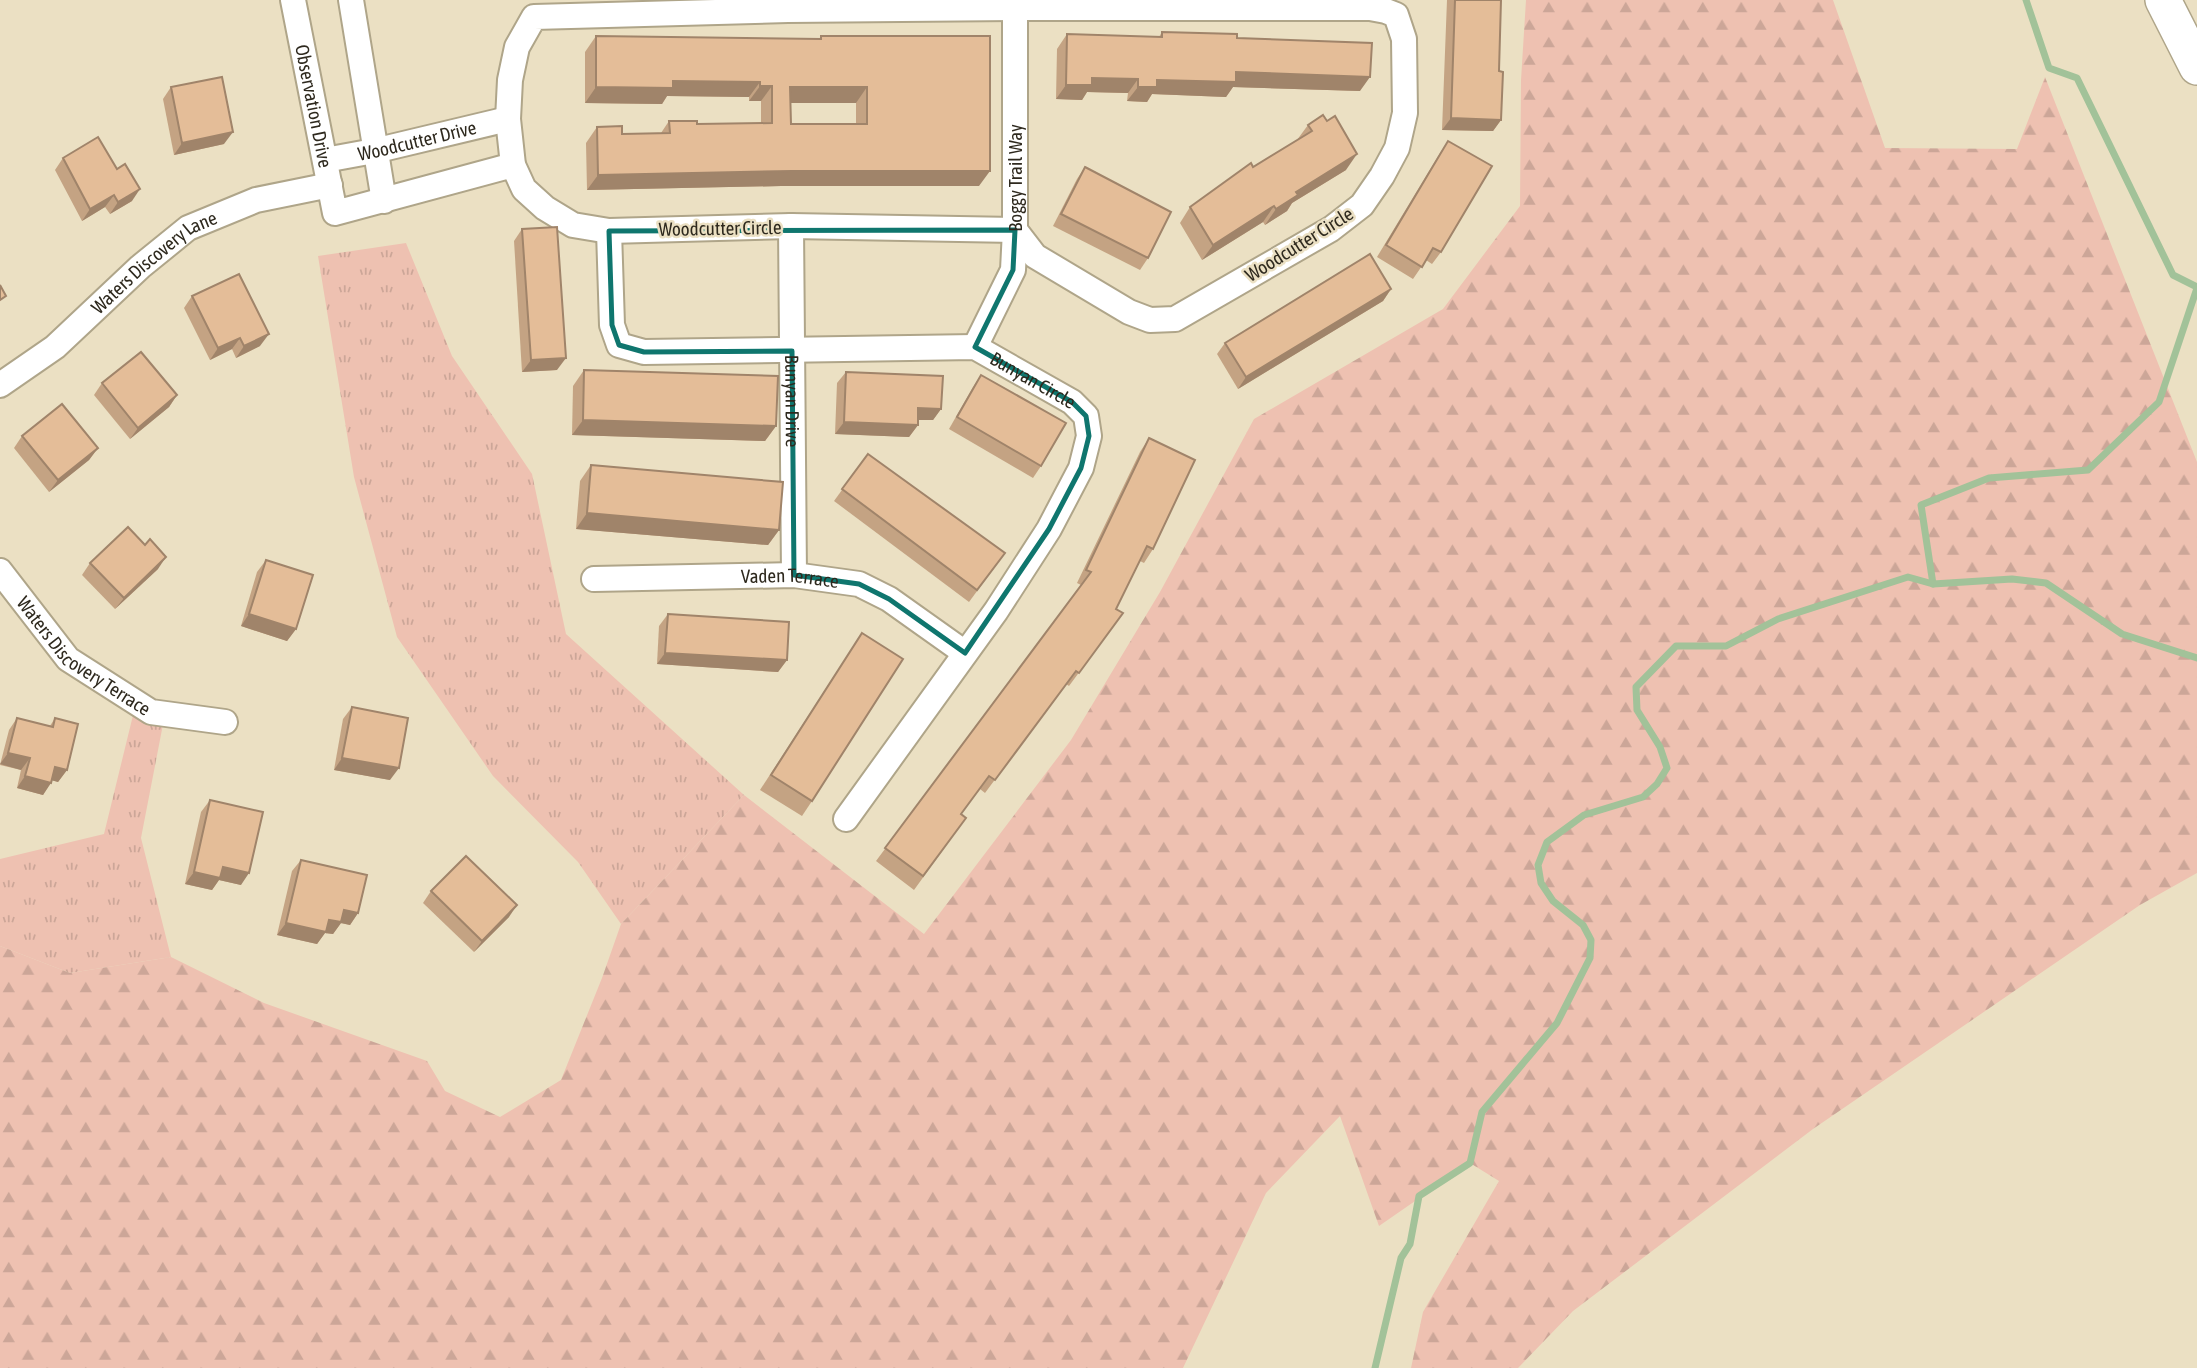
<svg xmlns="http://www.w3.org/2000/svg" width="2197" height="1368" font-family="'Asap Condensed',sans-serif">
<defs>
<pattern id="grass-tufts" width="24" height="20" patternUnits="userSpaceOnUse" patternTransform="scale(1.75)"><rect width="24" height="20" fill="#eec1b1"/><path d="M3 7l-1-3M5 7V3M7 7l1-3M15 17l-1-3M17 17v-4M19 17l1-3" fill="none" stroke="#cca698"/></pattern>
<pattern id="forest-firs" width="22" height="20" patternUnits="userSpaceOnUse" patternTransform="scale(1.75)"><rect width="22" height="20" fill="#eec1b1"/><path d="M5 1l3.5 6h-7zM16 11l3.5 6h-7z" fill="#cca698"/></pattern>
</defs>
<rect width="100%" height="100%" fill="#ebe0c3"/>
<g fill="url(#grass-tufts)">
<path d="M406,243l46,113 80,118 34,160 178,161 -123,129 -43,-62 -85,-86 -96,-139 -43,-160 -36,-221z"/>
<path d="M136,703l29,11 -24,124 30,119 -101,16 -70,-27v-87l104,-25z"/>
</g>
<path fill="url(#forest-firs)" d="M1526,0h307l52,148 132,1 28,-72 152,385v411l-57,32 -327,224 -240,182 -55,57h-107l12,-56 76,-131 -29,-18 -91,63 -39,-110 -74,77 -83,175h-1183v-422l70,27 101,-16 93,46 163,58 18,30 55,26 61,-37 41,-102 19,-54 123,-129 180,139 147,-194 89,-148 94,-173 189,-110 77,-103 1,-126z"/>
<g fill="none" stroke-linecap="round" stroke-linejoin="round">
<g stroke="#a2c299" stroke-width="7">
<path d="M2026,0l23,68 28,10 96,197 24,12"/>
<path d="M1933,584l-12,-79 68,-27 99,-8 71,-68 38,-114"/>
<path d="M1375,1368l26,-110 9,-14 9,-48 51,-33 12,-51 75,-89 33,-65 1,-18 -8,-15 -30,-24 -12,-18 -3,-18 9,-23 37,-27 59,-18 14,-13 10,-16 -7,-21 -23,-37 -1,-23 40,-41h50l52,-27 130,-42 25,7 79,-5 34,4 76,51 75,24"/>
</g>
<g stroke="#afa589" stroke-width="28">
<g id="minor">
<path id="s1" d="M293,0l42,213 178,-48"/>
<path d="M351,0l33,201"/>
<path d="M1015,8h355l16,3 10,4 8,24 1,74 -8,35 -15,28 -20,29 -31,24 -156,90 -25,1 -21,-8 -94,-56 -20,-26 -224,-4 -182,5 -36,-6 -28,-17 -21,-19 -11,-24 -5,-46 2,-39 7,-33 17,-30 254,-7z"/>
<path id="s2" d="M325,160l49,-9 134,-32"/>
<path id="s3" d="M791,226l3,349"/>
<path id="s4" d="M609,231l3,94 7,20 25,7 331,-5 97,55 14,14 3,20 -8,32 -32,61 -53,82 -150,208"/>
<path id="s5" d="M975,347l38,-77 2,-40v-230"/>
<path id="s6" d="M0,385l55,-38 85,-80 48,-39 68,-28 74,-15"/>
<path id="s7" d="M0,571l68,88 83,53 74,10"/>
<path id="s8" d="M594,579l200,-4 65,9 30,15 76,54"/>
</g>
</g>
<g stroke="#afa589" stroke-width="38">
<path id="highway" d="M2163,0l34,67"/>
</g>
<use href="#minor" stroke="#fff" stroke-width="24"/>
<use href="#highway" stroke="#fff" stroke-width="35"/>
</g>
<g fill="#c4a383" fill-rule="evenodd">
<path d="M1447,0h54l-2,71 2,49 -8,11 -51,-1z"/>
<path d="M1162,32l75,6 123,53 -127,-4 -7,10 -74,-3 -5,8 -20,-1 1,-8 -41,-1 -5,8 -26,-1 1,-50 10,-15 92,3z"/>
<path d="M596,36l223,3 2,-3 158,150h-198l-194,4 -1,-47 11,-16 25,7 39,-1 8,-12 28,3 64,-1v-22h-12v-4l-82,-1 -5,8 -77,-1v-51zM790,103h66v21h-65z"/>
<path d="M171,87l53,57 -50,11 -11,-56z"/>
<path d="M1308,125l38,45 -54,33 -5,8 -22,14 -2,-3 -61,38 -22,-37 10,-16 63,-40 44,-27z"/>
<path d="M1448,141l-7,111 -9,12 -6,-4 -13,19 -36,-22 63,-104z"/>
<path d="M63,158l69,43 -22,13 -5,-7 -23,14 -27,-51z"/>
<path d="M1085,167l63,91 -8,12 -87,-44 24,-47z"/>
<path d="M522,229l35,141 -35,2 -8,-131z"/>
<path d="M1391,289l-8,12 -145,88 -21,-35 8,-11z"/>
<path d="M192,296l68,50 -24,12 -4,-9 -22,11 -26,-52z"/>
<path d="M584,370l192,56 -11,15 -193,-6 1,-49z"/>
<path d="M846,372l95,37 -8,11h-15v5l-9,12 -74,-3 2,-51z"/>
<path d="M981,375l60,91 -8,12 -84,-49 24,-42z"/>
<path d="M102,383l75,12 -8,12 -39,32 -36,-44z"/>
<path d="M22,436l76,12 -9,12 -40,32 -35,-44z"/>
<path d="M1149,438l4,111 -9,14 -4,-2 -24,48 7,4 -54,73 -3,-2 -81,109 -5,-4 -19,25 5,4 -52,72 -38,-29 205,-276 -4,-2 63,-131z"/>
<path d="M868,454l137,99 -36,49 -135,-101z"/>
<path d="M591,465l188,65 -11,15 -192,-16 4,-48z"/>
<path d="M266,560l30,69 -9,12 -46,-15 16,-54z"/>
<path d="M90,563l68,6 -43,40 -33,-34z"/>
<path d="M668,614l119,46 -9,12 -121,-8 2,-38z"/>
<path d="M862,633l-50,168 -10,15 -42,-26z"/>
<path d="M352,707l38,73 -56,-10 9,-51z"/>
<path d="M17,718l33,8 5,-8 12,52 -9,12 -6,-2 -9,15 -26,-7 4,-18 -21,-5 9,-35z"/>
<path d="M210,800l31,85 -22,-5 -7,10 -27,-6 16,-72z"/>
<path d="M301,860l57,53 -8,12 -9,-2 -8,11 -8,-1 -8,11 -40,-9 15,-64z"/>
<path d="M431,891l78,26 -35,35 -51,-49z"/>
</g>
<g fill="#a0846a">
<path d="M1236,72l134,5 -10,14 -127,-4 -7,10 -74,-3 -5,8 -20,-1 11,-14 19,-7z"/>
<path d="M1092,78l46,1 -10,14 -41,-1 -5,8 -26,-1 10,-14z"/>
<path d="M673,81l87,1 -11,15 -82,-1 -5,8 -77,-1 11,-16z"/>
<path d="M760,86h12l-11,15h-12z"/>
<path d="M790,87h77l-11,16h-77z"/>
<path d="M1451,118l50,2 -8,11 -51,-1z"/>
<path d="M233,132l-9,12 -50,11 8,-12z"/>
<path d="M1357,154l-11,16 -54,33 -5,8 -22,14 11,-16 20,-17z"/>
<path d="M792,171h198l-11,15h-198l-194,4 11,-15z"/>
<path d="M140,189l-8,12 -22,13 8,-12z"/>
<path d="M114,195l-9,12 -23,14 8,-12z"/>
<path d="M1274,206l-11,16 -61,38 11,-15z"/>
<path d="M1391,289l-8,12 -145,88 8,-12z"/>
<path d="M269,334l-9,12 -24,12 8,-12z"/>
<path d="M240,338l-8,11 -22,11 8,-12z"/>
<path d="M566,358l-9,12 -35,2 9,-12z"/>
<path d="M177,395l-8,12 -39,32 8,-11z"/>
<path d="M918,408l23,1 -8,11h-23z"/>
<path d="M583,420l193,6 -11,15 -193,-6z"/>
<path d="M844,422l74,3 -9,12 -74,-3z"/>
<path d="M98,448l-9,12 -40,32 9,-12z"/>
<path d="M587,513l192,17 -11,15 -192,-16z"/>
<path d="M166,557l-8,12 -43,40 9,-11z"/>
<path d="M249,614l47,15 -9,12 -46,-15z"/>
<path d="M665,653l122,7 -9,12 -121,-8z"/>
<path d="M8,753l22,5 -9,12 -21,-6z"/>
<path d="M342,758l57,10 -9,12 -56,-10z"/>
<path d="M55,767l12,3 -9,12 -11,-3z"/>
<path d="M25,776l26,7 -8,12 -26,-7z"/>
<path d="M223,867l26,6 -8,12 -22,-5 -7,10 -27,-6 9,-12z"/>
<path d="M517,905l-8,12 -35,35 8,-11z"/>
<path d="M344,910l14,3 -8,12 -9,-2 -8,11 -8,-1 -8,11 -40,-9 9,-12 43,-3z"/>
</g>
<g fill="#e4bd98" stroke="#a0846a" stroke-width="2" fill-rule="evenodd">
<path d="M1455,0h46l-2,71 4,1 -2,48 -50,-2z"/>
<path d="M1162,32l75,2v4l135,5 -2,34 -134,-5v10l-79,-2v7h-19v-8l-46,-1v7h-26l1,-51 95,3z"/>
<path d="M596,36l225,3v-3h169v135h-198l-194,4 -1,-48 25,-1v8l48,-1 -1,-12h28v3l75,-1v-37h-12v-4l-87,-1v7l-77,-1zM790,87h77v37h-76z"/>
<path d="M222,77l11,55 -51,11 -11,-56z"/>
<path d="M1323,115l4,6 8,-5 22,38 -61,38 2,3 -22,14 -2,-3 -61,39 -23,-38 61,-44 2,4 59,-36 -4,-6z"/>
<path d="M98,137l19,32 8,-5 15,25 -22,13 -4,-7 -24,14 -27,-51z"/>
<path d="M1448,141l44,25 -51,86 -8,-4 -11,19 -36,-22z"/>
<path d="M1085,167l86,45 -23,46 -87,-44z"/>
<path d="M557,227l9,131 -35,2 -9,-131z"/>
<path d="M1370,254l21,35 -145,88 -21,-34z"/>
<path d="M239,274l30,60 -25,12 -4,-8 -22,10 -26,-52z"/>
<path d="M0,285l6,11 -6,4z"/>
<path d="M141,352l36,43 -39,33 -36,-45z"/>
<path d="M584,370l194,6 -2,50 -193,-6z"/>
<path d="M846,372l97,4 -2,33 -23,-1v17l-74,-3z"/>
<path d="M981,375l85,48 -25,43 -84,-49z"/>
<path d="M62,404l36,44 -40,32 -36,-44z"/>
<path d="M1149,438l46,22 -42,89 -6,-3 -31,63 7,4 -44,60 -3,-2 -81,109 -6,-4 -28,38 5,4 -43,58 -38,-28 206,-276 -5,-2z"/>
<path d="M868,454l137,99 -28,37 -135,-101z"/>
<path d="M591,465l192,17 -4,48 -192,-17z"/>
<path d="M128,527l17,18 5,-6 16,18 -42,41 -34,-35z"/>
<path d="M266,560l47,15 -17,54 -47,-15z"/>
<path d="M668,614l121,8 -2,38 -122,-7z"/>
<path d="M862,633l41,26 -91,142 -41,-26z"/>
<path d="M352,707l56,11 -9,50 -57,-10z"/>
<path d="M17,718l36,9 2,-9 23,6 -11,46 -12,-3 -4,16 -26,-7 5,-18 -22,-5z"/>
<path d="M210,800l53,12 -14,61 -26,-6 -3,11 -26,-6z"/>
<path d="M466,856l51,49 -35,36 -51,-50z"/>
<path d="M301,860l66,15 -9,38 -14,-3 -3,12 -12,-2 -3,12 -40,-9z"/>
</g>
<path fill="none" stroke="#0f766e" stroke-width="5" stroke-linejoin="round" d="M1015,230l-2,40 -38,77 97,55 14,14 3,20 -8,32 -32,61 -84,124 -76,-54 -30,-15 -65,-9 -2,-224 -148,1 -25,-7 -7,-20 -3,-94z"/>
<g text-anchor="middle" stroke-width="5" stroke-linejoin="round" paint-order="stroke">
<g font-size="19" fill="#2e291e" stroke="#ebe0c3">
<text dy="7" stroke="none"><textPath href="#s1" startOffset="108">Observation Drive</textPath></text>
<text dy="7" stroke="none"><textPath href="#s2" startOffset="94">Woodcutter Drive</textPath></text>
<text dy="7" stroke="none"><textPath href="#s5" startOffset="178">Boggy Trail Way</textPath></text>
<text transform="translate(720 228) rotate(-1)" y="7">Woodcutter Circle</text>
<text transform="translate(1299 244) rotate(-32)" y="7">Woodcutter Circle</text>
<text dy="7" stroke="none"><textPath href="#s6" startOffset="198">Waters Discovery Lane</textPath></text>
<text dy="7" stroke="none"><textPath href="#s4" startOffset="539">Bunyan Circle</textPath></text>
<text dy="7" stroke="none"><textPath href="#s3" startOffset="175">Bunyan Drive</textPath></text>
<text dy="7" stroke="none"><textPath href="#s8" startOffset="196">Vaden Terrace</textPath></text>
<text dy="7" stroke="none"><textPath href="#s7" startOffset="121">Waters Discovery Terrace</textPath></text>
</g>
</g>
</svg>
